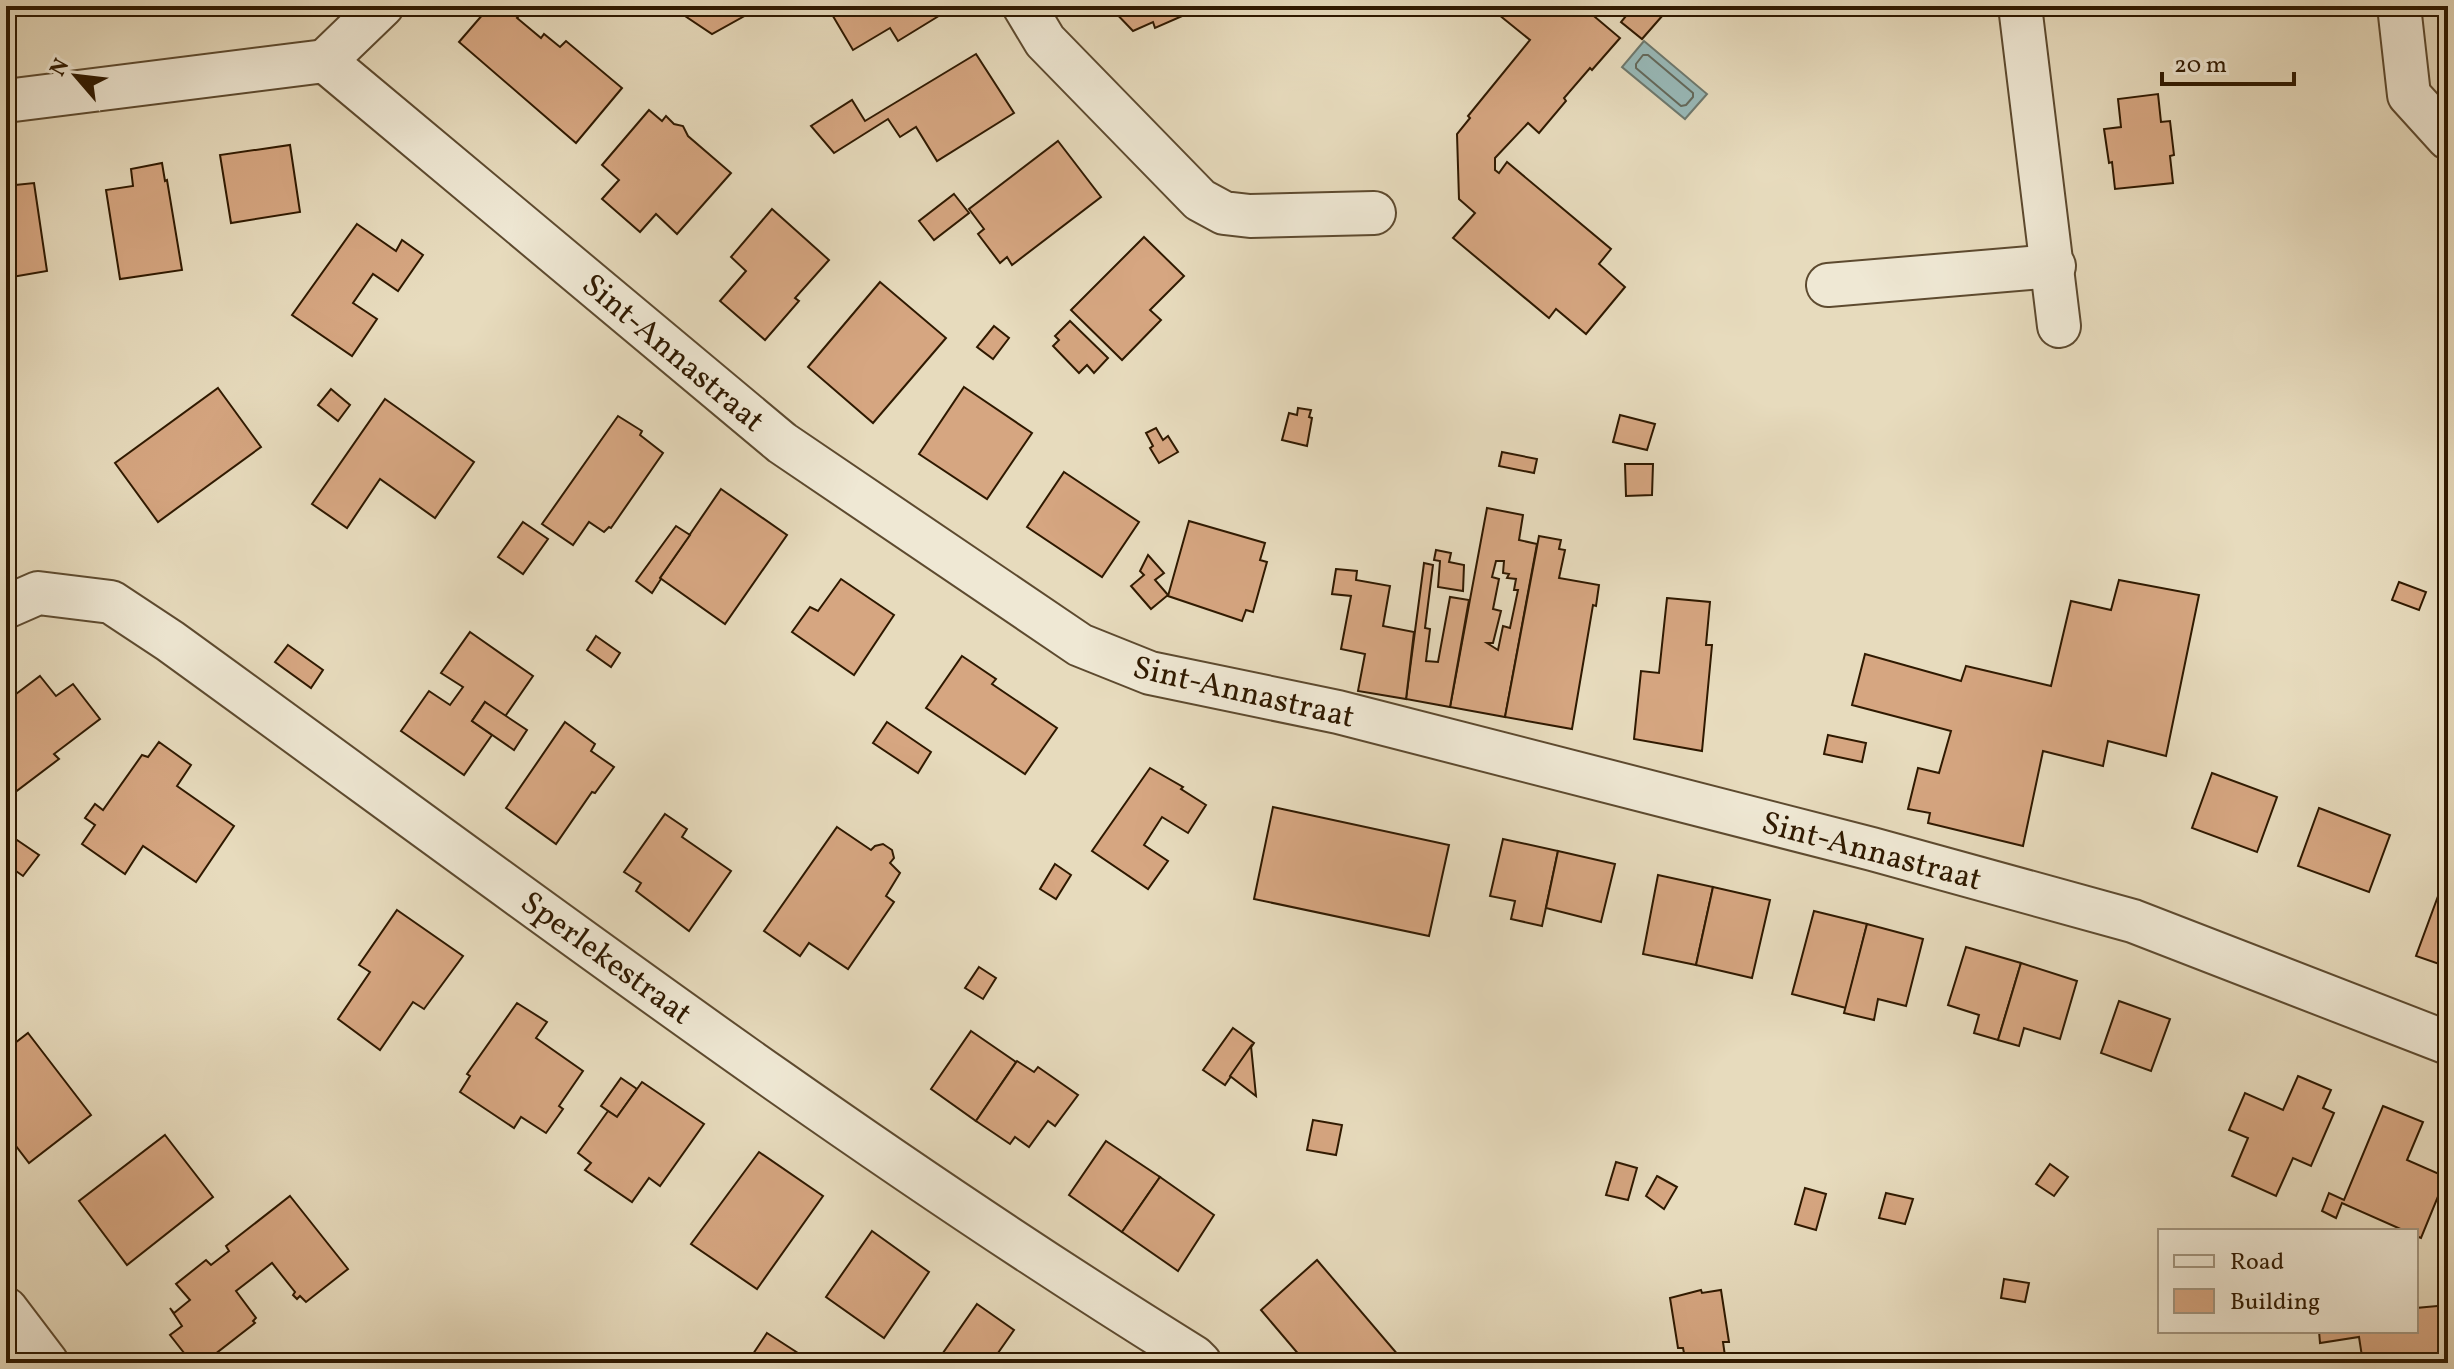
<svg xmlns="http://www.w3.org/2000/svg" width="2454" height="1369" font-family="Vollkorn,serif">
<rect width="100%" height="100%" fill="#e7dbbd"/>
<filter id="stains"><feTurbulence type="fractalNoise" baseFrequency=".0025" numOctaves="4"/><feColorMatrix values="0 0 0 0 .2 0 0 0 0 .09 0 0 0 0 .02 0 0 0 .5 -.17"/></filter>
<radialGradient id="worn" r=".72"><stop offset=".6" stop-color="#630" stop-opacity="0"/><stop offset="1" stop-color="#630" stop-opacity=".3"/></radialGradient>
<path fill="#98b9b8" stroke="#6e796e" stroke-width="2" d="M1644,41l63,53 -22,25 -63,-52z"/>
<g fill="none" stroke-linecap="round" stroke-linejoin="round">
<path stroke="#64695c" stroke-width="2" d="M1643,55h5l45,38v4l-7,8 -5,1 -45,-38v-4z"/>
</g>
<g fill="#d6a681" stroke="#2f1900" stroke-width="2" fill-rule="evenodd">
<path d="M490,6h38l-11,12 24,20 3,-4 16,13 6,-6 56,47 -46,55 -117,-101z"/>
<path d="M683,6h69l5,3 -45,25 -33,-22z"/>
<path d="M827,6h110l5,8 -44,27 -8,-13 -37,22z"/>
<path d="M1109,6h96l-50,22 -2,-6 -20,9z"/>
<path d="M1488,6h94l38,32 -28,32 -2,-2 -26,30 2,3 -27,32 -11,-10 -33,35v12l4,3 8,-11 104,87 -12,15 26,23 -39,47 -30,-25 -7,9 -96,-80 22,-25 -16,-14 -2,-65 13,-16 -2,-2 62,-76z"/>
<path d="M1634,6h19l10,9 -21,24 -21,-17z"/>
<path d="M976,54l38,59 -77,48 -21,-34 -16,10 -12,-18 -54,34 -23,-27 41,-26 13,21z"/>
<path d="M2158,94l3,28 9,-1 4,34 -4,1 3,27 -58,6 -3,-27 -3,1 -5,-34 17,-2 -3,-28z"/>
<path d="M649,110l13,11 4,-5 8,8 9,2 5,10 43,37 -54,61 -21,-20 -16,18 -38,-33 17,-19 -17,-15z"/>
<path d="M1058,141l43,56 -89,68 -5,-8 -7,6 -22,-29 6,-5 -15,-20z"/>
<path d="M290,145l10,67 -69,11 -11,-68z"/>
<path d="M162,163l3,18 2,-1 15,90 -62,9 -14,-89 27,-4 -2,-17z"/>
<path d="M34,183l13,88 -41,7v-92z"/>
<path d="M954,194l15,19 -35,27 -15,-19z"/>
<path d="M772,209l57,51 -34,38 4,3 -34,39 -45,-39 26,-30 -15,-14z"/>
<path d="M357,224l39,27 6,-11 21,15 -25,36 -25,-17 -20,29 24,16 -25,37 -60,-41z"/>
<path d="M1144,237l40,39 -34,34 11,10 -39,40 -51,-50z"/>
<path d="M880,282l66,56 -73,85 -65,-56z"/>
<path d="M1070,321l38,37 -14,15 -7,-8 -8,8 -26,-27 6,-6 -4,-4z"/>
<path d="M994,326l15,12 -16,21 -16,-12z"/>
<path d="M964,387l68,46 -45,66 -68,-45z"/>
<path d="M218,388l43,59 -103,75 -43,-59z"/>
<path d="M331,389l19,16 -12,16 -20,-16z"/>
<path d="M385,399l89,63 -39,56 -55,-39 -33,49 -35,-24z"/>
<path d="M1298,408l13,2 -2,7 3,1 -5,28 -25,-6 7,-27 8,2z"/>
<path d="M1620,415l35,9 -8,26 -34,-8z"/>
<path d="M618,416l24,15 -2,4 23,18 -52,75 -2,-1 -5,5 -15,-10 -16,23 -31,-21z"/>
<path d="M1156,428l7,12 5,-4 10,16 -19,11 -9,-15 3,-2 -7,-13z"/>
<path d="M1502,452l35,7 -3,14 -35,-7z"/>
<path d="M1625,464h28l-1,31 -26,1z"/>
<path d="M1064,472l75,50 -37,55 -75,-50z"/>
<path d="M721,489l66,46 -62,89 -65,-46z"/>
<path d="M1487,508l36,7 -4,25 18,4 -32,173 -55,-10zM1496,561h8l-1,12 6,1 -2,4 9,1 -2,11h4l-8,38 -7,-2 -5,24 -11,-7h6l8,-32 -8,-2 6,-30 -7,-2z"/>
<path d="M1189,521l76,22 -5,17 7,2 -14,50 -7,-2 -4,11 -74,-25z"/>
<path d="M523,522l25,17 -25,35 -25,-17z"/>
<path d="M676,526l14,9 -30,43 1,1 -9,14 -16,-12z"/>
<path d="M1539,536l22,4 -2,9 6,1 -6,28 40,7 -3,21 -3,-1 -21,124 -67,-12z"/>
<path d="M1436,550l15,3 -2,9 15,3 -1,26 -25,-4 2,-26 -6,-1z"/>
<path d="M1148,555l16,18 -9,7 13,15 -17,14 -20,-23 13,-11 -4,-4z"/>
<path d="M1424,563l9,2 -8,63 5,1 -4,32 12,1 12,-65 19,3 -19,107 -44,-8z"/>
<path d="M1336,569l21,2 -1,9 34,6 -7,40 31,6 -8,67 -48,-8 7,-37 -24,-5 10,-53 -19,-2z"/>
<path d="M841,579l53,36 -40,60 -62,-43 18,-25 8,4z"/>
<path d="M2119,580l80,15 -33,161 -58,-15 -5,25 -60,-15 -20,95 -95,-23 2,-10 -22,-4 10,-41 21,5 12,-42 -99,-26 13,-51 96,27 5,-15 85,20 20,-85 40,9z"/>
<path d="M2399,582l27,10 -7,18 -27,-10z"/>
<path d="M1667,598l43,4 -4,43h6l-10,106 -68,-12 7,-68 18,2z"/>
<path d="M470,632l63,44 -29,42 -19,-16 -13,19 20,14 -28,40 -63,-44 28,-40 21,14 13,-18 -22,-14z"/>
<path d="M596,636l24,17 -9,14 -24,-17z"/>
<path d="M288,645l35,25 -12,18 -36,-26z"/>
<path d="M962,656l34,23 -4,5 65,44 -32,46 -99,-66z"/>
<path d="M40,676l16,20 17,-12 27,35 -46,35 5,5 -49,37 -4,-5v-84l5,-4 -3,-3z"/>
<path d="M485,702l42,28 -13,20 -42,-29z"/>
<path d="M565,722l30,22 -4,7 23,16 -19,26 -3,-1 -36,52 -50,-36z"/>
<path d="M887,722l44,30 -13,21 -45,-30z"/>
<path d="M1828,735l38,8 -4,19 -38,-8z"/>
<path d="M159,742l32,23 -14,21 57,40 -38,56 -53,-36 -18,28 -43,-30 13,-19 -10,-7 10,-14 8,6 39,-55 6,2z"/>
<path d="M1150,768l33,19 -2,2 25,16 -18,28 -26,-16 -18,28 24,16 -20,28 -56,-38z"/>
<path d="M2212,773l65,24 -20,55 -65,-24z"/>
<path d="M1273,807l176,38 -20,91 -175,-37z"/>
<path d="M2319,808l71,27 -21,57 -71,-26z"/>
<path d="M665,814l22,15 -5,8 49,34 -42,60 -53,-40 5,-8 -17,-11z"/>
<path d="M837,827l34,23 4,-4 8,-2 9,6 2,8 -4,5 10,10 -14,23 8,6 -46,67 -39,-26 -9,13 -36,-25z"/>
<path d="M1503,839l55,12 -16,75 -31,-7 4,-18 -25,-5z"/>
<path d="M17,840l22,15 -16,21 -17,-12v-8z"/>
<path d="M1558,851l57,13 -14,58 -55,-14z"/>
<path d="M1055,864l16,11 -15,24 -16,-10z"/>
<path d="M2448,869v98l-32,-11z"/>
<path d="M1658,875l55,12 -17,78 -53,-11z"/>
<path d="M1713,887l57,13 -18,78 -56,-13z"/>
<path d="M397,910l66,46 -39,53 -11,-7 -33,48 -42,-31 32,-47 -11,-7z"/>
<path d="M1814,911l53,13 -21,84 -54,-14z"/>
<path d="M1867,924l56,15 -17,67 -28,-7 -4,21 -30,-7z"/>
<path d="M1966,947l55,16 -23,77 -24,-7 5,-18 -31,-10z"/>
<path d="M2021,963l56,18 -17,58 -36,-11 -5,18 -21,-6z"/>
<path d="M979,967l17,11 -13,21 -18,-11z"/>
<path d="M2119,1001l51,18 -19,52 -50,-18z"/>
<path d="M517,1003l30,19 -11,16 47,33 -24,35 4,3 -17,24 -25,-16 -7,11 -54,-36 10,-16 -3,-2z"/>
<path d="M1233,1028l21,15 -29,42 -22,-15z"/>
<path d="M971,1031l45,31 -40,59 -45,-32z"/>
<path d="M28,1033l63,82 -62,48 -23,-30v-83z"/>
<path d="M1251,1046l5,50 -26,-20z"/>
<path d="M1017,1061l17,11 4,-5 40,28 -23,31 -7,-5 -19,26 -14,-10 -5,7 -34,-23z"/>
<path d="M2298,1076l33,14 -8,18 11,5 -23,53 -18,-8 -17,38 -44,-20 16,-38 -19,-8 16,-37 38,17z"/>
<path d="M621,1078l16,11 -20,28 -16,-11z"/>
<path d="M642,1082l62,42 -44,62 -11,-8 -17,24 -47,-32 6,-7 -13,-10 30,-42 9,6z"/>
<path d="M2383,1106l40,16 -16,38 39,17 -25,61 -5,-2v-5h-11l-63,-28 -6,15 -14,-7 7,-18 15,7z"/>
<path d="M1313,1120l29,5 -6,30 -29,-5z"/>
<path d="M165,1135l48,62 -86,68 -48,-64z"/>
<path d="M1106,1141l54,36 -38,55 -53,-37z"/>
<path d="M759,1152l64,44 -66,93 -66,-45z"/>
<path d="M1616,1162l21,6 -9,32 -22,-5z"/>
<path d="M2050,1164l18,13 -14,19 -18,-12z"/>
<path d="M1657,1176l20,11 -13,22 -18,-13z"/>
<path d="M1160,1177l54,38 -36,56 -56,-39z"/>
<path d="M1805,1188l21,6 -10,36 -21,-6z"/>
<path d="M1886,1193l27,6 -8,25 -26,-6z"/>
<path d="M290,1196l58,73 -42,33 -6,-6 -3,3 -4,-4 2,-3 -23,-29 -36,28 20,27 -3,3 2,2 -41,32 1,4 -6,4h-17l-22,-28 12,-9 -12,-18 4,5 16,-13 -14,-16 30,-24 5,5 18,-14 -3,-5z"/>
<path d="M872,1231l57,41 -45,66 -58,-41z"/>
<path d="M1317,1260l88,103h-99l-45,-53z"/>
<path d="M2004,1279l25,4 -4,19 -24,-4z"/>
<path d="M1701,1290l1,3 19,-3 8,52h-6l3,21h-40l-3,-15h-5l-8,-50z"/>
<path d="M977,1304l37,26 -23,33h-55z"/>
<path d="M2448,1305v58h-85l-4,-26 -39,6 -1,-12h97v-23z"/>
<path d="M767,1333l34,22 -6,8h-48z"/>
</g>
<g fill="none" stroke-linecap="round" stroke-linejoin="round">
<g stroke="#5d4a2f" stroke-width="46">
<g id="minor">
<path d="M1024,6l21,35 155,159 24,13 26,3 124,-3"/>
<path d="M2020,6l39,320"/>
<path d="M2399,6l10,89 39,43"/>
<path d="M325,61l57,-55"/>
<path d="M6,101l319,-40 457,382 298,202 70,28 188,39 534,137 261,72 315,122"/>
<path d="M1828,285l226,-19"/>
<path d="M6,607l32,-14 73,9 59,39c337,244 670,497 1024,716l6,6"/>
<path d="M6,1309l41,54"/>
</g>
</g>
<use href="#minor" stroke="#efe8d4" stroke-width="42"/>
</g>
<g text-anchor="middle" stroke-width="6" stroke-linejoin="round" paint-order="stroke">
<g font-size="32" fill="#2f1900" stroke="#efe8d4">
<text transform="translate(674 352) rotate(40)" y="11">Sint-Annastraat</text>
<text transform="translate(1244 691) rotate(13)" y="11">Sint-Annastraat</text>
<text transform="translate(1872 850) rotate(15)" y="11">Sint-Annastraat</text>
<text transform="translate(607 957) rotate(36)" y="11">Sperlekestraat</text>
</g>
</g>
<rect width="2454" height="1369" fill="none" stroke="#e7dbbd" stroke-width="32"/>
<rect x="8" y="8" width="2438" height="1353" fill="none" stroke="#2f1900" stroke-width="4"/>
<rect x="16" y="16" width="2422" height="1337" fill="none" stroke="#2f1900" stroke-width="2"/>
<rect x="2158" y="1229" width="260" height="104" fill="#efe8d4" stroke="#a2957f" stroke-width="2"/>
<rect x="2174" y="1255" width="40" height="12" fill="#efe8d4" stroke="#a2957f" stroke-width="2"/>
<text x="2230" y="1269" font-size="24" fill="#2f1900">Road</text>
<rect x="2174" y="1289" width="40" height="24" fill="#d6a681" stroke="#a2957f" stroke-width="2"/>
<text x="2230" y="1309" font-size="24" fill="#2f1900">Building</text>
<g transform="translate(76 76) rotate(298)" stroke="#efe8d4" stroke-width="6" paint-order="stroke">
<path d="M0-6L14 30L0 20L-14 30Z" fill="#2f1900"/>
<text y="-12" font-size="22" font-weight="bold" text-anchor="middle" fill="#2f1900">N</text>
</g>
<path d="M2162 72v12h132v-12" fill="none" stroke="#2f1900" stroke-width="4"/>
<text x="2174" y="72" font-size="24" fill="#2f1900" stroke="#efe8d4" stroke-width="6" paint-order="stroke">20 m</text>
<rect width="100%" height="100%" filter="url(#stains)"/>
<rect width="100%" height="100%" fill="url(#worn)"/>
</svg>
